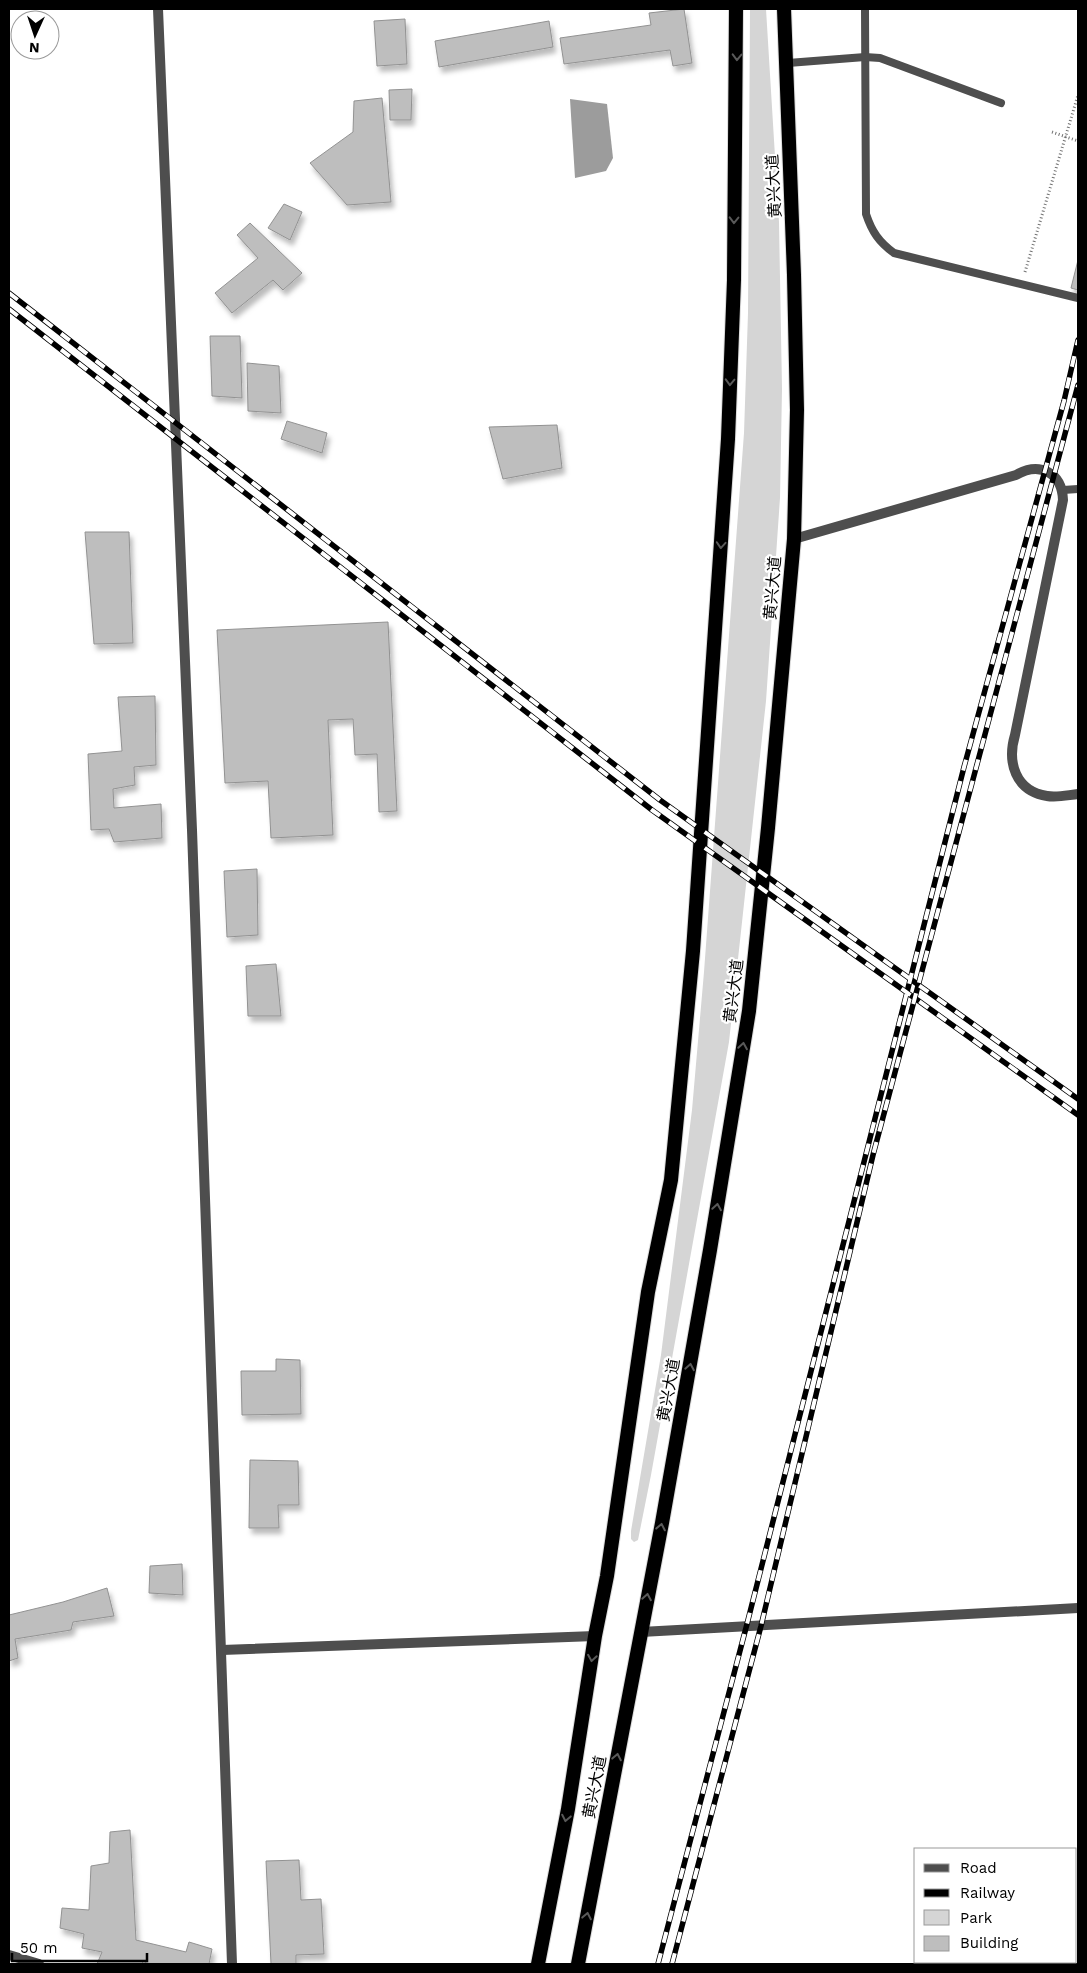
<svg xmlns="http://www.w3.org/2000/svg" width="1087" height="1973" font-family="'Work Sans','Noto Sans SC',sans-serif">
<defs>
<filter id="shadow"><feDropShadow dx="3" dy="5.5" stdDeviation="2.5" flood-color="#0004"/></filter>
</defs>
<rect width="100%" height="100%" fill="#fff"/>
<path fill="#d5d5d5" d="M750,9h16l13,213 3,167 -2,109 -14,203 -37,341 -78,433 -13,65 -4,2 -3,-3v-8l30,-176 31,-245 12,-138 40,-539 4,-120z"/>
<path fill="#9c9c9c" d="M570,99l37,5 6,54 -7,13 -31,7z"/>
<g fill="#bebebe" stroke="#929292" filter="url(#shadow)">
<path d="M684,9l8,54 -19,3 -3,-16 -106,14 -4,-26 91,-13 -2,-12z"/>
<path d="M405,19l2,45 -30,2 -3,-45z"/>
<path d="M549,21l4,26 -114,20 -4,-26z"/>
<path d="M412,89l-1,31h-21l-1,-30z"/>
<path d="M382,98l9,104 -44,3 -37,-42 43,-31 1,-31z"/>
<path d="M284,204l18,8 -12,28 -22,-12z"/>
<path d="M250,223l52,50 -19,17 -10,-10 -41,33 -17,-20 43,-35 -21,-23z"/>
<path d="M1078,260v30l-7,-2z"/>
<path d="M210,336h30l2,62 -30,-2z"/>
<path d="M247,363l32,3 2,47 -33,-2z"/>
<path d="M287,421l40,12 -5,20 -41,-14z"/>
<path d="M557,425l5,43 -59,11 -14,-52z"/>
<path d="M85,532h44l4,111 -39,1z"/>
<path d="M388,622l9,189 -18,1 -2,-58 -22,1 -2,-36 -25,1 5,115 -62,3 -3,-57 -43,2 -8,-153z"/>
<path d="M155,696l1,69 -22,2 1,18 -22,4 1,19 47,-4 1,34 -48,4 -5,-13 -18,1 -3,-76 34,-3 -4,-54z"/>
<path d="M257,869l1,66 -31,2 -3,-66z"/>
<path d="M276,964l5,52h-33l-2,-50z"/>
<path d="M276,1359l24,1 1,54 -59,1 -1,-44h35z"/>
<path d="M250,1460l48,1 1,44h-21l1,23h-30z"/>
<path d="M182,1564l1,31 -34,-2 1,-27z"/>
<path d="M107,1588l7,28 -41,6 -2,8 -56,9 3,19 -9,3v-46l54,-13z"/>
<path d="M130,1830l6,110 50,12 3,-10 23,7 -3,15h-61l-5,-3 -1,3h-45l5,-12 -20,-4 2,-14 -24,-6 2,-20 27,2 2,-44 18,-3 1,-31z"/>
<path d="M299,1860l2,40 20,-1 3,55 -28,1v9h-25l-5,-103z"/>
</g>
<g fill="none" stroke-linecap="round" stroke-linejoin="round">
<g stroke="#dbdbdb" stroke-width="16">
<g id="trunk">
<path d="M538,1964l30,-155 27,-173 12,-60 41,-284 23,-112 22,-229 35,-512 6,-159 2,-271"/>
<path d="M578,1964l84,-441 48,-273 39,-239 19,-183 26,-289 3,-129 -3,-135 -10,-266"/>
</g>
</g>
<g stroke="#707070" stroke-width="3" stroke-dasharray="1 2.5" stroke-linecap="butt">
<path d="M1052,132l26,9"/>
<path d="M1025,272l53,-177"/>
</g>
<g stroke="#4e4e4e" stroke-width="8">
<path d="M865,9l1,205c6,18 13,28 28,39l184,45"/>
<path d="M788,63l77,-6 15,1 121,45"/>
<path d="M1063,490l15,-1"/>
</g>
<g stroke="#4e4e4e" stroke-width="10">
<path d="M794,539l222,-64c24,-14 46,-2 47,25l-48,235c-8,27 0,56 32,61 10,2 21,-1 31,-2"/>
<path d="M641,1632l437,-24"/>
<path d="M222,1650l373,-14"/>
</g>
<g stroke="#4e4e4e" stroke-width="10">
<path d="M158,9l34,821 40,1134"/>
<path d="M9,1955l30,9"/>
</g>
<use href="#trunk" stroke="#000" stroke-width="14"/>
<g stroke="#000" stroke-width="5.5">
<g id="rail">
<path d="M9,293l651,507 418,299"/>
<path d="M9,309l643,501 426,305"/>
<path d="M658,1964l89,-340 217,-857 100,-366 14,-61"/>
<path d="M672,1964l89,-338 112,-471 205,-770"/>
</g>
</g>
<use href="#rail" stroke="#fff" stroke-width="4" stroke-dasharray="11" stroke-linecap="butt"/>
</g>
<defs><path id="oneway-chevron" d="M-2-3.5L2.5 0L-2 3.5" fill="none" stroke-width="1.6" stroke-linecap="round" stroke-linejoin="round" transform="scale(1.25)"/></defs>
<g stroke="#595959">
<use href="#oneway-chevron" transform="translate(737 57) rotate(91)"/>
<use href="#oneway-chevron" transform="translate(734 220) rotate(91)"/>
<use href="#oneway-chevron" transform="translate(730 382) rotate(92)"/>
<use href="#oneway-chevron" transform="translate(721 545) rotate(94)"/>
<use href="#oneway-chevron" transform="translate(743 1046) rotate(-81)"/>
<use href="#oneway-chevron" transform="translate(717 1207) rotate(-81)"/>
<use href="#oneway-chevron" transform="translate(690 1367) rotate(-80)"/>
<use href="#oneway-chevron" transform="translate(661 1527) rotate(-79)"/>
<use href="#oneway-chevron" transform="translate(647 1597) rotate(-80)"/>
<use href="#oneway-chevron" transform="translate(592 1658) rotate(99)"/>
<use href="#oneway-chevron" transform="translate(617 1757) rotate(-79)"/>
<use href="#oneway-chevron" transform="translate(566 1818) rotate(101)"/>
<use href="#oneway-chevron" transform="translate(587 1916) rotate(-79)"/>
</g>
<g text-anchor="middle" stroke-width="4.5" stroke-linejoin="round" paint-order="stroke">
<g font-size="16" fill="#000" stroke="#fff">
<text transform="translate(773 186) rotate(-93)" y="6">黄兴大道</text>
<text transform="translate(772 588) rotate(-85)" y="6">黄兴大道</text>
<text transform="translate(733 991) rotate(-83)" y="6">黄兴大道</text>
<text transform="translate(668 1390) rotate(-80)" y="6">黄兴大道</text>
<text transform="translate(594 1787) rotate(-79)" y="6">黄兴大道</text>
</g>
</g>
<rect width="1087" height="1973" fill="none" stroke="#000000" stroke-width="20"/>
<rect x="914" y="1848" width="162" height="115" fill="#ffffff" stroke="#999999"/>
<rect x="924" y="1864" width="25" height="8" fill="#4e4e4e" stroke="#999999"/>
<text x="960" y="1873" font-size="15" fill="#000000">Road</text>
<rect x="924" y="1889" width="25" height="8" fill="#000000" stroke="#999999"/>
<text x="960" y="1898" font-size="15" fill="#000000">Railway</text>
<rect x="924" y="1910" width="25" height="15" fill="#d5d5d5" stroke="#999999"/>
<text x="960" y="1923" font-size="15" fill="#000000">Park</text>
<rect x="924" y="1936" width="25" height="15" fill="#bebebe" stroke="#999999"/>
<text x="960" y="1948" font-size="15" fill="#000000">Building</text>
<g transform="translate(35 35) rotate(183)"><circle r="24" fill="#ffffff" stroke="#999999"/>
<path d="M0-4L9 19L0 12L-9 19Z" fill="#000000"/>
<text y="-8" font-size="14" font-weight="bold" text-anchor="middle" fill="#000000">N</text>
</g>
<path d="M12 1953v8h135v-8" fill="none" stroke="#000000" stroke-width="2.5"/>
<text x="20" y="1953" font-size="15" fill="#000000" stroke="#ffffff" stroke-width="4" paint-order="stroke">50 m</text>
</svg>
